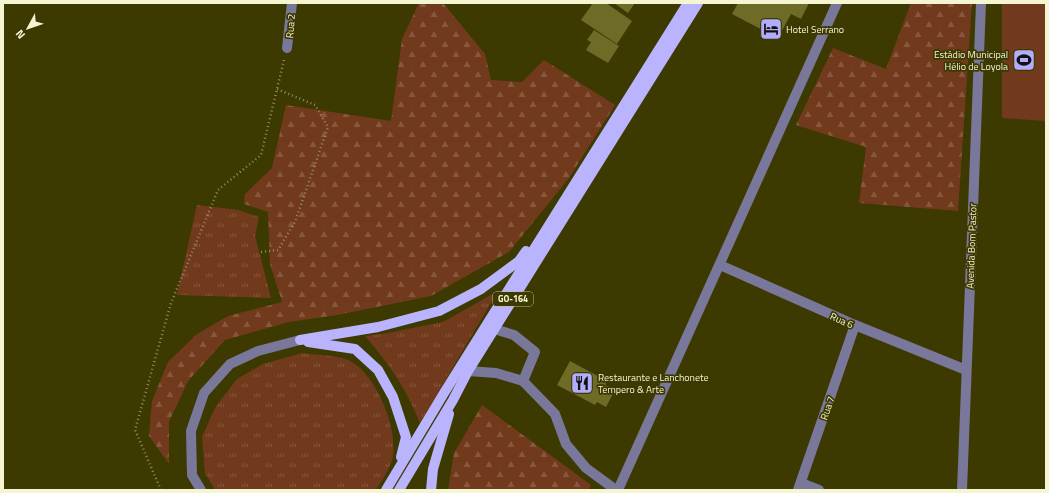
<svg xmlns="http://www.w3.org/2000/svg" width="1049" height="493" font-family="'Titillium Web',sans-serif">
<defs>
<pattern id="grass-tufts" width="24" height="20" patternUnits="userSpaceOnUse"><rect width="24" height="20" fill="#723a1d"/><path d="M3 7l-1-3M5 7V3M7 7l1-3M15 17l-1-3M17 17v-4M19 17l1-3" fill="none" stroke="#87573d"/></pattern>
<pattern id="forest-firs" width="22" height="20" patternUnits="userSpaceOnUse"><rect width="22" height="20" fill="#723a1d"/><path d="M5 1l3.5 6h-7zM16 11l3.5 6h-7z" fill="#87573d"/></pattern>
</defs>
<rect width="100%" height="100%" fill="#3c3901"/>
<g fill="url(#grass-tufts)">
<path d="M197,205l42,5 20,7 -4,19 16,62 -94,-3z"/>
<path d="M498,291l-78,132c-15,-36 -30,-58 -55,-87l17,-2 61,-12z"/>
<path d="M302,353c13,2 34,2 46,7 28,11 54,76 43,103 -4,10 -10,19 -15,27h-161l-10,-17 -3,-36 14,-31 21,-27 26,-15z"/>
</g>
<g fill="url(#forest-firs)">
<path d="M419,3h24l42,51 6,26 31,2 22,-22 71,45 -46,73 -60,74 -78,44 -94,19 -48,7 -64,18 -37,41 -19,41v42l-20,-28 3,-35 16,-39 29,-28 31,-18 54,-14 -12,-38 -2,-52 -24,-8 1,-10 27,-26 14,-63 105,16 11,-82z"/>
<path d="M911,3h61l-14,208 -99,-8 7,-56 -70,-22 37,-77 53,21z"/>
<path d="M482,405l109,80 -2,5h-141l6,-37z"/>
</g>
<path fill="#723a1d" d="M1002,3h44v118l-44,-3z"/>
<g fill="#6e6b27">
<path d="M593,3h13l26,18 -15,23 -36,-24z"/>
<path d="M614,3h21l-7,10z"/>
<path d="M738,3h71l-8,16 -10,-5 -13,24 -46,-24z"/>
<path d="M594,30l25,16 -11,17 -22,-13 5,-8 -4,-2z"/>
<path d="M570,361l37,20 -2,4 10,5 -9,17 -9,-5 -2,3 -38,-20z"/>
</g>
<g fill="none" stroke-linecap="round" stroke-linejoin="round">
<g stroke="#918f61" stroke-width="2.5" stroke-dasharray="1 3" stroke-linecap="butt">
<path d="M261,252l17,-2 17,-28 33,-95 -13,-22 -38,-16"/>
<path d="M161,490l-26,-60 36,-127 47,-113 43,-35 23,-95"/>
</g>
<g stroke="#79779a" stroke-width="10">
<path d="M287,48l5,-45"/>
<path d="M720,265l135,60 111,45"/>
<path d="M468,371l28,2 27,8 12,-29 -21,-17 -20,-6"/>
<path d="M523,381l32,33 11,30 20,24 30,22"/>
<path d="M801,483l18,7"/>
<path d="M201,490l-9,-15 -1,-44 13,-38 26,-29 28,-13 42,-11"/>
<path d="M618,490l219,-487"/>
<path d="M798,490l57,-165"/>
<path d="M962,490l19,-487"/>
</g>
<g stroke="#b9b4fd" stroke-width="10">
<path d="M300,340l78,-13 61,-16 42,-22 38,-28 7,-10"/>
<path d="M308,342l47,7 23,21 15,27 13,40 -5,20"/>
<path d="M386,490l58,-97 244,-390"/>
<path d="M399,490l54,-90 15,-29 230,-368"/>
<path d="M431,490l2,-21 16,-55"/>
</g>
</g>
<defs>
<g id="hotel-square" transform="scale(1.15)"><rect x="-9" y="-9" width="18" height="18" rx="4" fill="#b2adf9" stroke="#3c3901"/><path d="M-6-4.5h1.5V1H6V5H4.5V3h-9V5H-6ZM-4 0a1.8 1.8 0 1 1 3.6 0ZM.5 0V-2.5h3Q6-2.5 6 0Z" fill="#111"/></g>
<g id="stadium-square" transform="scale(1.15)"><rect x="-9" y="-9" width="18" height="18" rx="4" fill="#b2adf9" stroke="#3c3901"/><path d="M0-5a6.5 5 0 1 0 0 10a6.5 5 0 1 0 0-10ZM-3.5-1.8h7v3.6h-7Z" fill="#111"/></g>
<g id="restaurant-square" transform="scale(1.15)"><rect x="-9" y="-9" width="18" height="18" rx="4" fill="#b2adf9" stroke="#3c3901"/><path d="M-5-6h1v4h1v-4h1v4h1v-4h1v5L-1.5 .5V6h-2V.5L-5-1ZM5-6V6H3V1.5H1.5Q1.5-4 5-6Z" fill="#111"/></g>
</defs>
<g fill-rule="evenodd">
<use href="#hotel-square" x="771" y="29"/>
<use href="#stadium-square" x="1024" y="60"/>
<use href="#restaurant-square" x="582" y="383"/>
</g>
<g text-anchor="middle" stroke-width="3.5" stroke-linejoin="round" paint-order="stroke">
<rect fill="#3c3901" stroke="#bebd93" stroke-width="1" x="493" y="292" width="40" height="14" rx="3"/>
<g font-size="9" font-weight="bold" fill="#f5f5d2">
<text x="513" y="302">GO-164</text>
</g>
<g font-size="10" fill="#f5f5d2" stroke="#3c3901">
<text transform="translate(290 26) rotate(-85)" y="4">Rua 2</text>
<text transform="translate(971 246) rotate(-88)" y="4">Avenida Bom Pastor</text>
<text transform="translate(842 320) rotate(24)" y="4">Rua 6</text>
<text transform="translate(827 408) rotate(-71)" y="4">Rua 7</text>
</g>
<g font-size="10" fill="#f5f5d2" stroke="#3c3901" text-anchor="start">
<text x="786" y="33">Hotel Serrano</text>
<text x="1008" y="58" text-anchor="end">Estádio Municipal<tspan x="1008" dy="12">Hélio de Loyola</tspan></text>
<text x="598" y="381">Restaurante e Lanchonete<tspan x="598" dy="12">Tempero &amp; Arte</tspan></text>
</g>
</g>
<rect width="1049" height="493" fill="none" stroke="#f5f5d2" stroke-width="8"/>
<g transform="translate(28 28) rotate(230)" stroke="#3c3901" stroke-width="3" paint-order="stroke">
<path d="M0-3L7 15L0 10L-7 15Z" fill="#f5f5d2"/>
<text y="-6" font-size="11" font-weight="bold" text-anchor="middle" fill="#f5f5d2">N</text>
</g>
</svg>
